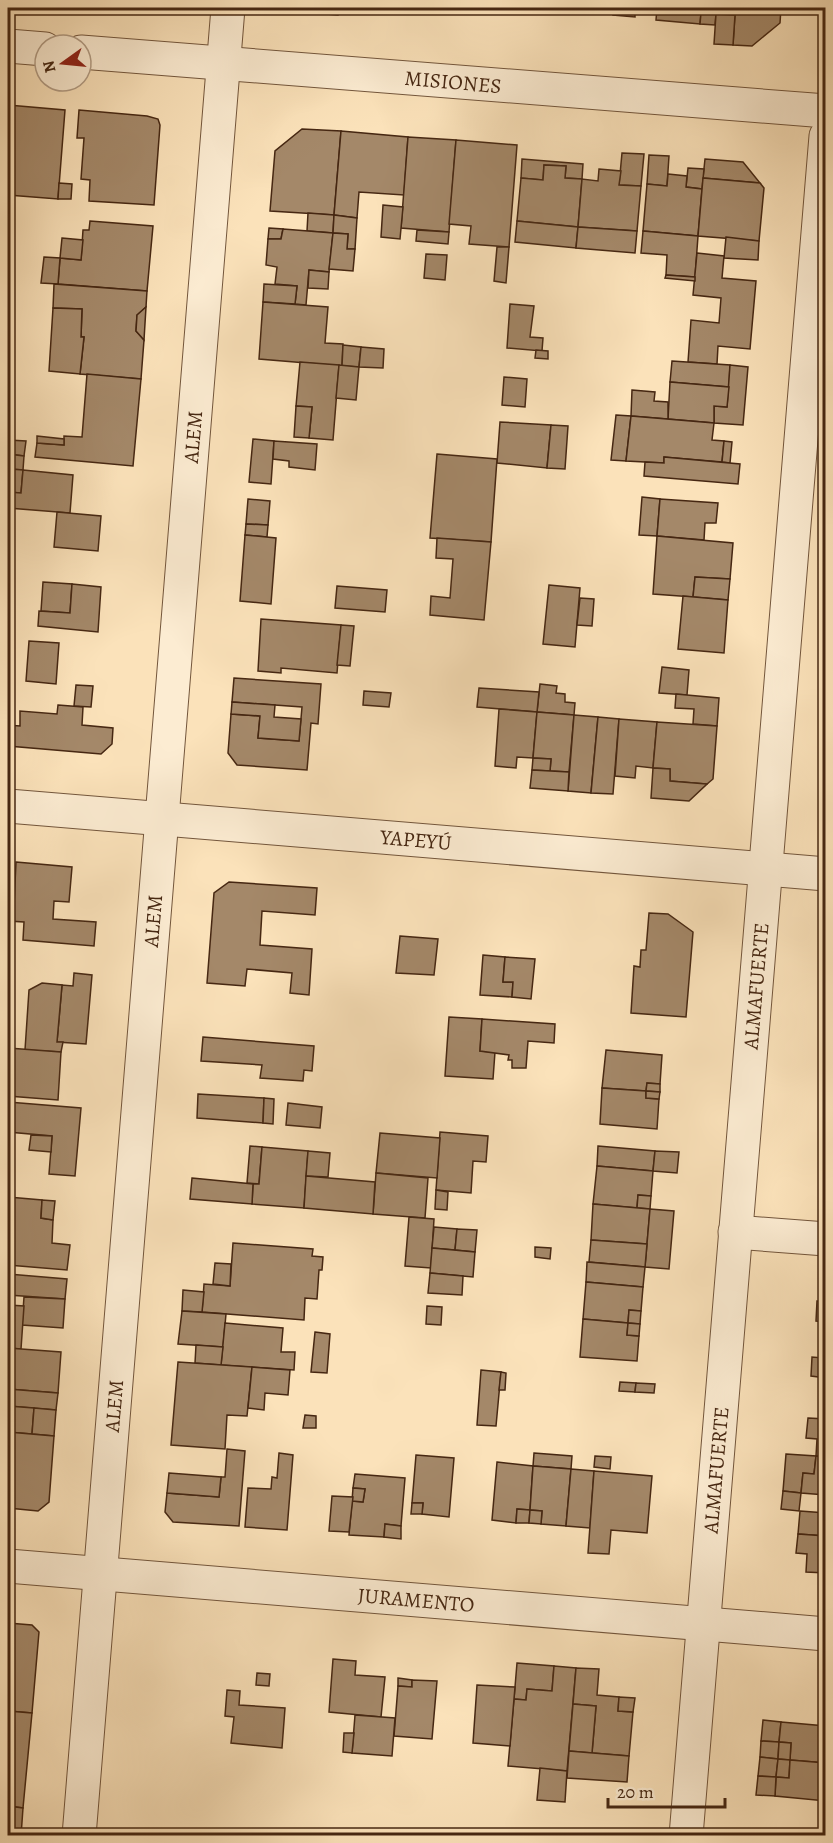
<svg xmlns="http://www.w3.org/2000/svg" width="833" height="1843" font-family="Alegreya,serif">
<rect width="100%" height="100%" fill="#fbe2ba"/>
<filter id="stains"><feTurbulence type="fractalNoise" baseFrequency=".00333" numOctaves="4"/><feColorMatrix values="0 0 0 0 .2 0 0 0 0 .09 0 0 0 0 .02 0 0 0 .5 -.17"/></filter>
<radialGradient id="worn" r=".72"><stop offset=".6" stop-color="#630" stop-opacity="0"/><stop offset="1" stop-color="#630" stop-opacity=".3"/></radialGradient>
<g fill="#a48869" stroke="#462712" stroke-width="1.5">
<path d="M308,8h31l-1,7 -25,-2z"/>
<path d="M614,8h43l-1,6 -21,-2v5l-22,-2z"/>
<path d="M657,8h60l-1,6 -15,-1 -1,11 -44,-4z"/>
<path d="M717,8h64l-1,15 -28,23 -19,-1 2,-30 -19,-1z"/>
<path d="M701,13l15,1 -1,11 -15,-1z"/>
<path d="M716,14l19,1 -2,30 -19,-1z"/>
<path d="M8,105l57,5 -7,89 -50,-4z"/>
<path d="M79,110l68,6 11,3 2,6 -6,80 -65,-4 1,-21 -9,-1 3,-41h-7z"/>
<path d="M302,129l39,2 -7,84 -64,-4 5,-60z"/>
<path d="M341,131l67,6 -4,58 -45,-3 -2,26 -23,-3z"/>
<path d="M408,137l48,3 -7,92 -48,-4z"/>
<path d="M456,140l61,5 -8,102 -40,-3 2,-18 -22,-2z"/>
<path d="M622,153l22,1 -3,32 -22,-1z"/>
<path d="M649,155l20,1 -2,30 -20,-2z"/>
<path d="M522,159l61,5 -1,15 -17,-1 1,-12 -22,-1 -1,15 -22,-2z"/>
<path d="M705,159l38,3 17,21 -57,-5z"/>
<path d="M544,165l22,1 -1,12 17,1 -4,48 -61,-6 4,-43 22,2z"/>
<path d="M688,168l16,1 -2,20 -16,-2z"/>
<path d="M599,169l22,2 -2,14 22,1 -4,45 -59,-4 4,-48 16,2z"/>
<path d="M668,174l19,2 -1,11 16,2 -4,47 -55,-5 4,-47 20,2z"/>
<path d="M703,178l57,5 4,5 -5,53 -61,-5z"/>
<path d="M59,183l13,1 -1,15h-13z"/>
<path d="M383,205l20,2 -3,32 -19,-2z"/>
<path d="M308,213l26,2 -1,18 -26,-2z"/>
<path d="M334,215l23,3 -2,31h-8l1,-15 -15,-1z"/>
<path d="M90,221l63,5 -6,65 -89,-7 2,-26 21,2 2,-30h6z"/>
<path d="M517,221l61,6 -2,21 -61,-6z"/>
<path d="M578,227l59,4 -2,22 -59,-5z"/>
<path d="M269,228l14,1 -2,10h-13z"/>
<path d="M283,229l50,4 -4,39 -20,-2 -3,35 -11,-1 2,-18 -22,-2 2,-17 -11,-2 2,-26h13z"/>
<path d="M417,230l32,2 -1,12 -32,-3z"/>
<path d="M643,231l55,5 -3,41 -29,-2 1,-20 -26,-2z"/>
<path d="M333,233l15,1 -1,15h8l-2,22 -24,-2z"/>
<path d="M726,237l33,4 -1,19 -34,-2z"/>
<path d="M62,238l21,2 -2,20 -21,-2z"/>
<path d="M497,247h12l-3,36 -12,-2z"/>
<path d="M697,253l27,3 -2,22 34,3 -6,68 -32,-3 -1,18 -29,-2 3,-42 28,3 2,-25 -28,-3z"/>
<path d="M426,254l21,1 -2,25 -21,-2z"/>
<path d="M44,257l16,1 -2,26 -17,-1z"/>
<path d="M309,270l20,2 -1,17 -20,-1z"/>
<path d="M666,275l29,2v4l-30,-3z"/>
<path d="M54,284l93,7 -1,16 -9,8 -1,16 8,9 -3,39 -61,-5 4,-37h-3l1,-28 -29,-1z"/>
<path d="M264,284l33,2 -2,18 -32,-2z"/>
<path d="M263,302l65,5 -3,36 18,1 -1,22 -83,-7z"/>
<path d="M510,304l24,2 -4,31 13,1 -1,13 -35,-3z"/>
<path d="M146,307l-2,33 -8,-9 1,-16z"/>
<path d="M53,308l29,1 -1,28h3l-4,37 -31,-3z"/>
<path d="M343,345l18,2 -2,20 -17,-1z"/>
<path d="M361,347l23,2 -1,19 -24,-1z"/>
<path d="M536,350l12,1v8l-13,-1z"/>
<path d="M672,361l58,4 -1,22 -59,-5z"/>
<path d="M300,362l39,3 -6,75 -24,-2 3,-31 -16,-1z"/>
<path d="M339,365l20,2 -3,33 -20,-2z"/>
<path d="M730,365l18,2 -5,58 -29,-2v-17l13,1z"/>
<path d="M87,374l54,5 -8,87 -98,-9 2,-14 27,2v-9l18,1z"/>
<path d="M504,377l23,2 -2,28 -23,-2z"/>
<path d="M670,382l59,5 -2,20 -13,-1v17l-46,-4z"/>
<path d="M632,390l23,2 -1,9 14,1v17l-37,-3z"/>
<path d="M296,406l16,1 -3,31 -15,-1z"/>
<path d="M616,415l15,1 -5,45 -15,-1z"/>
<path d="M631,416l83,7 -2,17 12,1 -2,21 -58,-5v6l-38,-2z"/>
<path d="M500,422l51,3 -4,43 -50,-5z"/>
<path d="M551,425l17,1 -3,43 -18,-1z"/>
<path d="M37,436l27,3v6l-27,-2z"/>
<path d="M253,439l21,2 -3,43 -22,-2z"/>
<path d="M8,440l18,1 -2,15 -16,-2z"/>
<path d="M274,441l43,3 -2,26 -26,-3v-6l-16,-2z"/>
<path d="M724,441l8,1 -2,21 -8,-1z"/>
<path d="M8,454l16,2 -1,14 -15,-1z"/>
<path d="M437,454l60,5 -6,83 -61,-4z"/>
<path d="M664,457l76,7 -2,20 -94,-8 1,-14 19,1z"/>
<path d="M11,469l12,1 -2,23 -13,-1z"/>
<path d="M23,470l50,5 -3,38 -62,-5v-16l13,1z"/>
<path d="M642,497l18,2 -3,37 -18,-1z"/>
<path d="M248,499l22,2 -2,24 -22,-1z"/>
<path d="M660,499l58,4 -2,20h-11l-1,17 -47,-4z"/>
<path d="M57,512l44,4 -3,35 -44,-4z"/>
<path d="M246,524l22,1 -1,12 -22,-2z"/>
<path d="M245,535l31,3 -5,66 -31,-3z"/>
<path d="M657,536l76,7 -3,36 -35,-2 -2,20 -40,-3z"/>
<path d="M437,538l54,4 -7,78 -54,-5 1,-19 19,2 3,-39 -17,-1z"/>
<path d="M695,577l35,2 -2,21 -35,-3z"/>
<path d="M43,582l29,2 -2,29 -29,-2z"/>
<path d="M72,584l29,3 -3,45 -60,-6 1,-15 31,2z"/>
<path d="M549,585l31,3 -5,59 -32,-3z"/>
<path d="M337,586l50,4 -2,22 -50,-4z"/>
<path d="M683,596l45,4 -4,53 -46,-4z"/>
<path d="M580,598l14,1 -2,27 -15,-1z"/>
<path d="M261,619l80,6 -4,48 -56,-5v5l-23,-2z"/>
<path d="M341,625l13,1 -4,40 -13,-1z"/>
<path d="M29,641l30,2 -3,41 -30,-3z"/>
<path d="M662,667l27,3 -2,25 -28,-2z"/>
<path d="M234,678l87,6 -3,40 -7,-1 -4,47 -70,-5 -9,-12 3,-39 29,2 -2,22 41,3 3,-34 -70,-5z"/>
<path d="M540,684l17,2 -1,7 9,1v8l10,1 -1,12 -37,-3z"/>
<path d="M76,685l17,1 -2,21 -17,-1z"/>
<path d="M479,688l60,4 -2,20 -60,-5z"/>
<path d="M364,691l27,2 -2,14 -26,-2z"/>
<path d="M676,694l43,4 -2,28 -24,-2 1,-15 -19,-1z"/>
<path d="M232,702l43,3 -1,12 27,2 -2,22 -41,-3 2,-22 -29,-2z"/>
<path d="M58,705l25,2 -1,18 31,3 -1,16 -11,10 -93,-8v-21l12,1v-15l37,3z"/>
<path d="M499,709l38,3 -4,46 -16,-1 -1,11 -21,-2z"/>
<path d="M537,712l37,3 -5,57 -19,-1 1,-12 -18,-1z"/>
<path d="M574,715l24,2 -7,76 -23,-2z"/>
<path d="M598,717l21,2 -6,75 -22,-1z"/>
<path d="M619,719l38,3 -4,46 -17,-2 -1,12 -20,-2z"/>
<path d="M657,722l60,4 -4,53 -6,5 -37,-3v-12l-17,-1z"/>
<path d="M533,758l18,1 -1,12 -18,-1z"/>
<path d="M653,768l17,1v12l37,3 -18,17 -38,-3z"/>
<path d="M532,770l37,2 -1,19 -38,-3z"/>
<path d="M16,862l56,5 -3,35 -15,-1 -1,18 43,3 -2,24 -71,-6 1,-18 -16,-1v-17h6z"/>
<path d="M229,882l88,6 -2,27 -53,-4 -2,34 52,4 -3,46 -19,-2 2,-20 -45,-4 -2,17 -38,-3 7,-90z"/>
<path d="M649,913l19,1 25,18 -7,85 -55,-4 3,-47 6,1 1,-17h5z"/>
<path d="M400,936l38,3 -4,36 -38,-2z"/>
<path d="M483,955l22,2 -2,25h10l-1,15 -32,-2z"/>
<path d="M505,957l30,2 -4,40 -19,-2 1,-15h-10z"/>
<path d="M74,973l18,2 -6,69 -29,-2 5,-57 11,1z"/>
<path d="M42,983l20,2 -5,57h6l-2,10 -36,-2 4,-60z"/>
<path d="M449,1017l33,2 -2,32 15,1 -2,27 -48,-3z"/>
<path d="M482,1019l73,5 -1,19 -26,-2 -2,27h-14v-8h-4l1,-5 -29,-4z"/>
<path d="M203,1037l111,9 -2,25 -8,-1 -1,11 -43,-3 2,-13 -61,-4z"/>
<path d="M8,1048l53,4 -3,48 -50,-4z"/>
<path d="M606,1050l56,5 -2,29 -13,-1 -1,8 -44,-3z"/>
<path d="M647,1083l13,1v8l-14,-1z"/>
<path d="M602,1088l44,3v7l13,1 -2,30 -57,-5z"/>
<path d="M646,1091l14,1 -1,7 -13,-1z"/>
<path d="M198,1094l66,4 -1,25 -66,-5z"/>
<path d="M264,1098l10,1 -1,25 -10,-1z"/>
<path d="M8,1102l73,6 -6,68 -26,-2 3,-38 -44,-4z"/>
<path d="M288,1103l34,4 -2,21 -34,-3z"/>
<path d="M440,1132l48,4 -2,26 -13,-1 -2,32 -35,-3z"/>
<path d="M380,1133l60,5 -3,40 -61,-5z"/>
<path d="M31,1135l21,1 -1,16 -22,-2z"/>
<path d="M250,1146l12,1 -3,37 -12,-1z"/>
<path d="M598,1146l57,5 -2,20 -56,-5z"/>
<path d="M262,1147l46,4 -4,57 -52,-4 1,-20h6z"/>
<path d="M308,1151l22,2 -2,24 -22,-1z"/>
<path d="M655,1151l24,1 -2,21 -24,-2z"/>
<path d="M597,1166l56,5 -2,25 -13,-1 -1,13 -44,-4z"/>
<path d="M376,1173l52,5 -3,40 -52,-4z"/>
<path d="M306,1176l69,6 -2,32 -69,-6z"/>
<path d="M192,1178l61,6 -1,20 -62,-5z"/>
<path d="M436,1190l12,2 -1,18 -12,-1z"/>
<path d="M638,1195l13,1 -1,13 -13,-1z"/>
<path d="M8,1197l34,3 -1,18 12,2 -1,23 18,2 -3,25 -59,-5z"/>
<path d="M42,1200l13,1 -2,19 -12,-2z"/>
<path d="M593,1204l57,5 -3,35 -56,-4z"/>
<path d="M650,1209l24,2 -5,58 -24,-2z"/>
<path d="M409,1217l25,2 -3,49 -26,-2z"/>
<path d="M434,1227l23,2 -2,21 -23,-2z"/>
<path d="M457,1229l20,1 -2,22 -20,-2z"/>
<path d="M591,1240l56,4 -2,23 -56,-5z"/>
<path d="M233,1243l80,6 -1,7 11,1 -1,13h-3l-2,29 -12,-1 -1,22 -102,-8 2,-28 26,2z"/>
<path d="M535,1247l16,1 -1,11 -15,-2z"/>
<path d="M432,1248l43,4 -2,25 -43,-4z"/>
<path d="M587,1262l58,5 -2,20 -57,-5z"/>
<path d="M215,1263l16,1 -1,22 -17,-2z"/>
<path d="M430,1273l33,3 -1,19 -34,-2z"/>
<path d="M8,1274l59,5 -2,20 -57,-4z"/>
<path d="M586,1282l57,5 -2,24 -12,-1 -1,13 -45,-4z"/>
<path d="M183,1290l21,2 -2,20 -20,-1z"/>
<path d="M24,1297l41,2 -2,29 -41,-3z"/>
<path d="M817,1301l9,1v20l-10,-1z"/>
<path d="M8,1305l16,1 -3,43 -13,-1z"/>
<path d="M427,1306l15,1 -1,18 -15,-1z"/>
<path d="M629,1310l12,1 -1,13 -12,-1z"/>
<path d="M182,1311l44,3 -3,33 -45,-3z"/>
<path d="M583,1319l45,4 -1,12 12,1 -2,25 -57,-4z"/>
<path d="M225,1323l58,5 -2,24h14l-1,18 -73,-5z"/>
<path d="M628,1323l12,1 -1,12 -12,-1z"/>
<path d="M315,1332l15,2 -3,39 -16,-1z"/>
<path d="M825,1340l1,38 -15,-2 1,-19 11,1z"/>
<path d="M196,1345l27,2 -2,18 -26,-2z"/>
<path d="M8,1348l53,4 -3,41 -50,-4z"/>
<path d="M178,1362l74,5 -5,49 -20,-1 -2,34 -54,-4z"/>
<path d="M252,1367l38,3 -2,25 -23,-2 -1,17 -16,-2z"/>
<path d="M481,1370l20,2 -5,54 -19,-1z"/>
<path d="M501,1372l5,1 -1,17h-6z"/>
<path d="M620,1382l16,1 -1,9 -16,-1z"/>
<path d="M636,1383l19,1 -1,9 -19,-1z"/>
<path d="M8,1389l50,4 -2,17 -48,-4z"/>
<path d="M8,1406l26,2 -2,26 -24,-2z"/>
<path d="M34,1408l22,2 -2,26 -22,-2z"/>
<path d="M305,1415l11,1v12h-13z"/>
<path d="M808,1418l18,1v38l-10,-1 1,-17 -11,-1z"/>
<path d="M8,1432l46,4 -5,66 -11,9 -30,-3z"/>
<path d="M227,1449l18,2 -6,75 -66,-4 -8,-10 2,-19 52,4 2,-20h4z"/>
<path d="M279,1453l14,2 -6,75 -42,-3 3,-39 23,1 1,-12 5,1z"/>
<path d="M534,1453l38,3 -1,13 -38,-3z"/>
<path d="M786,1454l30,2 -2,18 -11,-1 -2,20 -18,-2z"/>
<path d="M416,1455l38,3 -5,59 -27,-3 1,-11h-11z"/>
<path d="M595,1456l16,1 -1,12 -16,-2z"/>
<path d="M816,1456l10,1v38l-25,-2 2,-20 11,1z"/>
<path d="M497,1462l36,4 -3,44 -13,-1 -1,14 -24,-3z"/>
<path d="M533,1466l38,3 -5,57 -25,-2 1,-13 -12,-1z"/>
<path d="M571,1469l23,2 -4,57 -24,-2z"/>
<path d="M594,1471l58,5 -5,57 -36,-3 -2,24 -21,-1z"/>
<path d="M169,1473l52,4 -2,20 -52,-4z"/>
<path d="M355,1474l50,4 -4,48 -16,-2 -1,13 -35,-2 3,-34 11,1 2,-13 -12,-1z"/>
<path d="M353,1488l12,1 -2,13 -11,-1z"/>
<path d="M783,1491l18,2 -2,18 -18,-2z"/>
<path d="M332,1496l21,1 -4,35 -20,-1z"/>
<path d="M412,1503h11l-1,11h-11z"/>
<path d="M517,1509l13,1 -1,13h-13z"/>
<path d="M530,1510l12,1 -1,13 -12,-1z"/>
<path d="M800,1511l26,2v23l-28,-2z"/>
<path d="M385,1524l16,2v13l-17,-2z"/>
<path d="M798,1534l28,2v37l-20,-1 1,-18 -11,-1z"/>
<path d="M8,1623l24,2 7,7 -7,81 -24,-2z"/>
<path d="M333,1659l23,2 -1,14 30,2 -4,40 -52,-5z"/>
<path d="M517,1663l37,3 -2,25 -25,-2 -1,11 -12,-1z"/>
<path d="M554,1666l22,2 -9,103 -59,-5 6,-67 12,1 1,-11 25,2z"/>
<path d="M576,1668l23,1 -2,26 22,2 -1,14 15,1 -4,44 -37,-3 4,-47 -23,-2z"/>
<path d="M257,1673l13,1 -1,12 -13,-1z"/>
<path d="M398,1678l14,2v7l-14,-1z"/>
<path d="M412,1680l25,1 -5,58 -38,-3 4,-50 14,1z"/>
<path d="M477,1685l38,2 -5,59 -37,-3z"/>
<path d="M227,1690l13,1 -1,14 46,3 -3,40 -51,-5 3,-26 -9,-1z"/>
<path d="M619,1697l16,1 -2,14 -15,-1z"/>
<path d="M573,1704l23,2 -4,47 -23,-2z"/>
<path d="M8,1711l24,2 -9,95 -15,-2z"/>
<path d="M355,1715l40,3 -3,38 -40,-3z"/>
<path d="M763,1720l18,2 -2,20 -18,-1z"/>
<path d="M781,1722l45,4v37l-36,-3 1,-17 -12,-1z"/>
<path d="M344,1733h10l-2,20 -9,-1z"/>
<path d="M761,1741l18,1 -1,17 -18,-2z"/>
<path d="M779,1742l12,1 -1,17 -12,-1z"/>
<path d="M569,1751l60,5 -2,26 -60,-4z"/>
<path d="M760,1757l18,2 -2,18 -18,-1z"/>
<path d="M778,1759l12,1 -1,18 -13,-1z"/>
<path d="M790,1760l36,3v38l-51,-5 1,-19 13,1z"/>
<path d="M540,1768l27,3 -2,31 -28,-2z"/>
<path d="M758,1776l18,1 -1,19 -19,-1z"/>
<path d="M8,1806l15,2 -2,28h-13z"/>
</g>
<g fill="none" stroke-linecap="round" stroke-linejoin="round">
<g stroke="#73563c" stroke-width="35">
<g id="minor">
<path d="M8,46l37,3"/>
<path d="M81,52l745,59"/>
<path d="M8,806l818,68"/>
<path d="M735,1232l91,7"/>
<path d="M8,1566l818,68"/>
<path d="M79,1836l149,-1828"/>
<path d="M686,1836l140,-1700"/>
</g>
</g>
<use href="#minor" stroke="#fcecd2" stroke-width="33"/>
</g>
<g text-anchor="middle" stroke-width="6" stroke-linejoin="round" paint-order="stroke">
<g font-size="21" fill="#462712" stroke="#fcecd2">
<text transform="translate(453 82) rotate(5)" y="7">MISIONES</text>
<text transform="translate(193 437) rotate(-85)" y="7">ALEM</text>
<text transform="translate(416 840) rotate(5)" y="7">YAPEYÚ</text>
<text transform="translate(153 921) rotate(-85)" y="7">ALEM</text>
<text transform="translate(756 986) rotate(-85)" y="7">ALMAFUERTE</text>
<text transform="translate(114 1406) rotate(-85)" y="7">ALEM</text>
<text transform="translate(716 1470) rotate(-85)" y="7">ALMAFUERTE</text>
<text transform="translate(416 1600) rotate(5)" y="7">JURAMENTO</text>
</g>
</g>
<rect width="833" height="1843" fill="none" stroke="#fbe2ba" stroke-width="30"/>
<rect x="9" y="9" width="815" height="1825" fill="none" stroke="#462712" stroke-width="3"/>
<rect x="15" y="15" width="803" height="1813" fill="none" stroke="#462712" stroke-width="1.5"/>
<g transform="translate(63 63) rotate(255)"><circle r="28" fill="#fcecd2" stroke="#b39d85" stroke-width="1.5"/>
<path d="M0-4.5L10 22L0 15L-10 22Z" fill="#8f2418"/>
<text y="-9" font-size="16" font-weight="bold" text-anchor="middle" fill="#462712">N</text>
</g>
<path d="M608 1798v9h117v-9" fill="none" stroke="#462712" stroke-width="3"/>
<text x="617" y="1798" font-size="18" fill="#462712" stroke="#fcecd2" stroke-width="4.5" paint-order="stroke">20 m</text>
<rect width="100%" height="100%" filter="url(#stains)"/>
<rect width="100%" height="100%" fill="url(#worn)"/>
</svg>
